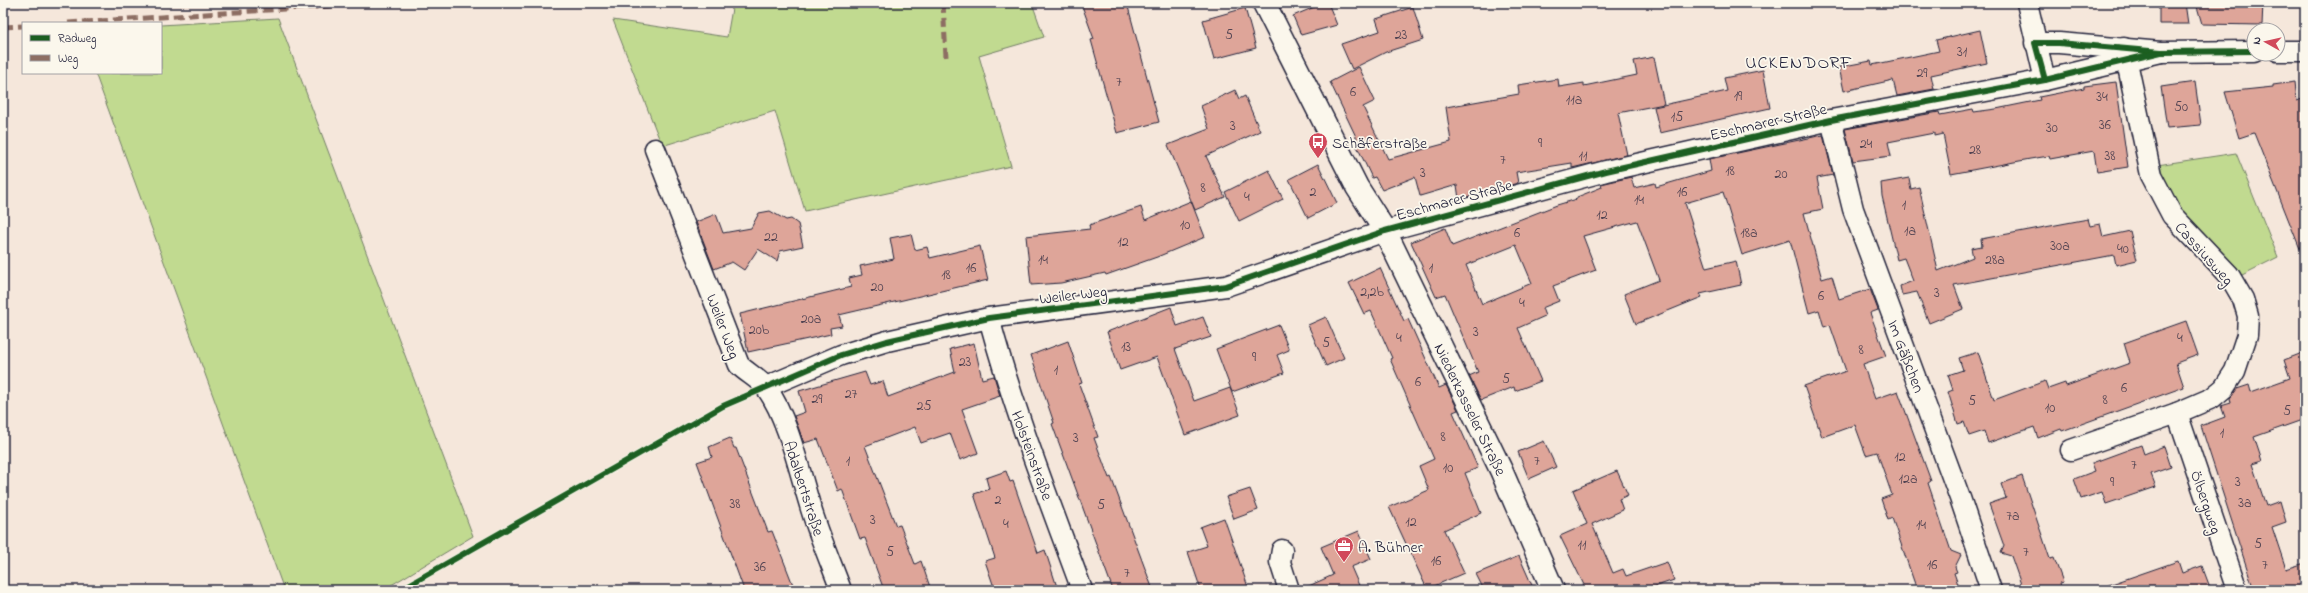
<svg xmlns="http://www.w3.org/2000/svg" width="2308" height="593" font-family="'Indie Flower',sans-serif">
<rect width="100%" height="100%" fill="#f5e7db"/>
<filter id="ink" filterUnits="userSpaceOnUse"><feTurbulence type="fractalNoise" baseFrequency=".025" numOctaves="2"/><feDisplacementMap in="SourceGraphic" scale="8" xChannelSelector="R" yChannelSelector="G"/><feConvolveMatrix kernelMatrix="1 2 1 2 8 2 1 2 1" color-interpolation-filters="sRGB"/></filter>
<g filter="url(#ink)">
<g fill="#c1da90" stroke="#727e66">
<path d="M733,3h299l12,34 -65,19 32,110 -206,45 -30,-100 -113,35 -49,-126 114,17z"/>
<path d="M278,18l195,518 -90,54h-99l-189,-517h66v-48z"/>
<path d="M2236,153l42,104 -38,19 -63,-67 -20,-44z"/>
</g>
<g fill="#dea599" stroke="#22223b" fill-rule="evenodd">
<path d="M1081,3h46l32,119 -42,11 -26,-93 3,-1z"/>
<path d="M1324,3h4l9,22 -36,10 -8,-19z"/>
<path d="M2159,3h26l3,21h-29z"/>
<path d="M2196,3h67l-1,22 -60,-1z"/>
<path d="M1413,7l10,33 -37,12 -34,17 -11,-25 39,-13 -4,-12z"/>
<path d="M1245,8l11,40 -42,11 -11,-39z"/>
<path d="M1980,30l7,33 -56,12 3,14 -37,7 -4,-16 -49,11 -5,-24 32,-6 1,4 67,-14 -3,-11z"/>
<path d="M1654,57l10,47 -46,9 9,42 -55,13v-5l-56,9 2,11 -59,16 -2,-14 -37,11 -5,-19 -33,13 -7,-13 -3,1 -16,-34 3,-1 -29,-61 29,-15 16,34 -12,6 25,52 63,-17 -5,-35 73,-13 -1,-9 40,-6 1,8 25,-4v3l53,-11 -3,-14z"/>
<path d="M1763,70l7,38 -110,25 -6,-26 73,-16 -3,-13z"/>
<path d="M2116,82l12,85 -31,5 -3,-21 -44,8 -1,-3 -19,3 -79,15 -8,-40 -9,2v-3l-46,9 3,14 -38,5 -8,-32 94,-17 1,3 33,-6 1,3 22,-3 44,-9 -1,-3 45,-9v-2z"/>
<path d="M2195,82l6,43 -34,3 -6,-41z"/>
<path d="M2295,82l2,19 8,-3 -1,161 -50,-126 -15,5 -14,-46 48,-5v-2z"/>
<path d="M1235,90l4,9 6,-3 15,35 -54,25 19,41 -30,13 -27,-65 41,-16 -8,-23z"/>
<path d="M1823,135l10,40 -16,3 6,31 -19,4 18,66 10,-3 7,23 31,-10 8,21 -8,3 16,43 -23,8 12,35 23,-8 33,90 -3,2 23,68 10,4 -6,12 2,5 -3,1 6,17h-43l-25,-72 -4,2 -7,-21 11,-4 -15,-43 -11,3 -11,-30 -33,12 -18,-51 42,-15 -16,-46 -6,2 -5,-17 -10,3 -19,-73 -48,15 -19,-63 -38,11 21,65 30,-7 5,24 -41,9 2,3 -66,27 -12,-30 35,-14 -22,-59 -54,15 13,34 -43,16 6,15 -17,7 3,8 -27,12 23,53 -26,10 -1,-4 -33,13 -12,-24 9,-4 -33,-78 -9,3 -25,-55 34,-14 7,18 105,-41 20,-6v-2l25,-10 -1,-3 30,-7 3,11 21,-5 1,4 55,-16 -2,-12zM1516,245l16,38 -50,21 -16,-39z"/>
<path d="M1318,164l19,39 -29,15 -19,-39z"/>
<path d="M1269,170l14,29 -44,22 -14,-29z"/>
<path d="M1909,178l2,11 8,-2 19,84 35,-14 -2,-9 11,-2 -1,-7 107,-20 2,7 10,-2 3,13 27,-6 7,29 -21,5 -2,-10 -160,30 9,24 -34,14 -12,-31 -15,3 -2,-9 13,-5 -9,-23 -7,2 -15,-64 -1,-13z"/>
<path d="M1191,201l14,36 -48,20 -51,18 -1,-2 -44,10 -30,2 -5,-49 64,-7 -1,-4 52,-18 4,13z"/>
<path d="M770,211l16,9 5,-1 7,5 5,22 -23,5 -3,10 -19,-12 -14,21 -12,-8 -18,7 -18,-47 20,-8 7,19 28,-5 8,-15z"/>
<path d="M911,234l4,16 12,-3 3,11 50,-12 8,34 -149,35 3,11 -12,2 1,6 -83,18 -8,-38 111,-27 -2,-9 13,-3 -2,-9 34,-7 -4,-21z"/>
<path d="M1380,268l24,53 4,-2 31,69 7,-3 12,25 -5,2 25,56 -13,5 16,40 -37,17 20,43 -37,16 -38,-82 40,-17 -10,-24 15,-7 -44,-100 2,-1 -21,-47 -7,3 -15,-31z"/>
<path d="M1171,307l6,19 26,-9 8,20 -36,12 19,52 36,-13 10,27 -55,20 -28,-78 -37,13 -13,-38z"/>
<path d="M1326,317l18,41 -18,8 -18,-41z"/>
<path d="M2186,321l12,34 -22,8 8,24 -122,44 -1,-2 -23,9 -4,-11 -46,16 -4,-12 -15,5 -5,-14 -6,2 -10,-32 5,-2 -5,-15 15,-5 -4,-12 19,-6 16,48 51,-19 3,8 17,-6 1,3 64,-23 -6,-20z"/>
<path d="M1279,325l10,25 -12,5 7,18 -52,19 -16,-43z"/>
<path d="M1068,341l14,42 -3,1 19,53 -4,1 15,40 2,-1 42,113h-40l-61,-166 2,-1 -23,-68z"/>
<path d="M974,343l8,36 12,-3 6,20 -38,13 16,44 -18,7 -10,-27 -29,10 -6,-16 -50,19 31,80 4,-1 15,39 6,-3 10,29h-47l-19,-52 -5,1 -18,-50 -4,2 -20,-52 -14,4 -10,-27 11,-4 -6,-21 66,-19 5,13 13,-4 5,16 67,-25 -5,-23z"/>
<path d="M2305,352v67l-51,18 8,24 -10,3 14,42 14,-5 6,21 -14,5 14,42 19,-6v27h-51l-53,-164 24,-9 -4,-11 10,-3 -1,-5 7,-9 12,-4 2,7 39,-14 -6,-18z"/>
<path d="M730,438l4,10h2l32,84 4,-1 23,59h-51l-47,-128 15,-5 -3,-10z"/>
<path d="M1544,441l12,26 -27,12 -11,-27z"/>
<path d="M2141,445l3,9 20,-8 7,21 -20,7 5,13 -50,17 -4,-12 -21,7 -7,-20 21,-8 -3,-8z"/>
<path d="M1006,471l4,11 3,-1 25,72 7,-3 13,40h-63l-10,-29 10,-3 -21,-64 15,-5 -3,-11z"/>
<path d="M1617,471l11,24 -9,4 4,11 -31,14 21,49 10,-4 3,7 41,-14 7,18 -29,10h-72l11,-5 -24,-49 27,-12 -14,-34z"/>
<path d="M2022,476l28,83 4,-1 9,24 -4,1 2,7h-38l-12,-34 -10,-3 3,-7 -15,-42 17,-6 -5,-14z"/>
<path d="M1250,489l8,21 -24,9 -8,-22z"/>
<path d="M1224,518l13,37 12,35h-48l-13,-38 19,-6 -7,-19z"/>
<path d="M1359,531l12,28 -20,8 10,23h-61l33,-15 -12,-28z"/>
<path d="M1519,556l15,34h-50l-8,-16z"/>
<path d="M2178,561l4,12 20,-7 9,24h-108v-3z"/>
</g>
<g fill="none" stroke-linecap="round" stroke-linejoin="round">
<g stroke="#22223b" stroke-width="23">
<g id="street">
<path d="M2027,3l18,77"/>
<path d="M2035,43h24l102,9 93,-1"/>
<path d="M2278,51h27"/>
<path d="M1831,120l22,89 107,289 31,92"/>
<path d="M655,149l84,216c8,8 22,15 28,24 23,32 34,91 47,129 8,24 18,48 27,72"/>
<path d="M989,318c25,93 60,182 93,272"/>
<path d="M766,387l75,-32 46,-14 102,-23 237,-32 159,-55 221,-60 225,-51 214,-40 116,-28"/>
<path d="M2177,413l60,177"/>
<path d="M2071,450l106,-37 35,-15 12,-10 11,-17 12,-36 1,-19 -5,-17 -14,-24 -57,-60 -21,-40 -27,-127"/>
<path d="M1282,550l-2,12 9,28"/>
</g>
</g>
<g stroke="#22223b" stroke-width="25">
<path id="secondary" d="M1264,3l93,184 28,44 116,239 52,120"/>
</g>
<use href="#street" stroke="#fbf7ec" stroke-width="20"/>
<use href="#secondary" stroke="#fbf7ec" stroke-width="22"/>
<g stroke="#8d6e63" stroke-width="5" stroke-dasharray="10 5" stroke-linecap="butt">
<path d="M943,3l3,54"/>
<path d="M68,23l308,-20"/>
<path d="M3,27l20,-1"/>
</g>
<g stroke="#fbf7ec" stroke-width="8">
<g id="cycleway">
<path d="M2045,80l-10,-37h24l102,9 93,-1"/>
<path d="M400,590l323,-184 118,-51 46,-14 102,-23 237,-32 159,-55 221,-60 225,-51 214,-40 116,-28"/>
</g>
</g>
<use href="#cycleway" stroke="#1b5e20" stroke-width="6"/>
</g>
</g>
<defs>
<g id="bus-pin" transform="scale(1)"><path d="M0 17L-7.5 6A9.5 9.5 0 1 1 7.5 6Z" fill="#d1495b" stroke="#fbf7ec"/><path d="M-5-6H5V4H4V6H2V4H-2V6H-4V4H-5ZM-3.5-4V0h7V-4ZM-3.5 1.2v1.5H-2V1.2ZM2 1.2v1.5H3.5V1.2Z" fill="#fff"/></g>
<g id="office-pin" transform="scale(1)"><path d="M0 17L-7.5 6A9.5 9.5 0 1 1 7.5 6Z" fill="#d1495b" stroke="#fbf7ec"/><path d="M-6-3h4V-5.5h4V-3h4V5H-6ZM-1-4.5V-3h2v-1.5ZM-6 0V1H6V0Z" fill="#fff"/></g>
</defs>
<g fill-rule="evenodd">
<use href="#bus-pin" x="1318" y="142"/>
<use href="#office-pin" x="1344" y="546"/>
</g>
<g text-anchor="middle" stroke-width="3.5" stroke-linejoin="round" paint-order="stroke">
<g font-size="14" fill="#514352">
<text x="1229" y="39">5</text>
<text x="1401" y="39">23</text>
<text x="1962" y="56">31</text>
<text x="1922" y="77">29</text>
<text x="1119" y="86">7</text>
<text x="1353" y="96">6</text>
<text x="1738" y="100">19</text>
<text x="2102" y="101">34</text>
<text x="1574" y="104">11a</text>
<text x="2181" y="111">50</text>
<text x="1677" y="121">15</text>
<text x="2105" y="129">36</text>
<text x="1233" y="130">3</text>
<text x="2052" y="132">30</text>
<text x="1540" y="147">9</text>
<text x="1866" y="148">24</text>
<text x="1975" y="154">28</text>
<text x="1583" y="160">11</text>
<text x="2110" y="160">38</text>
<text x="1503" y="164">7</text>
<text x="1730" y="175">18</text>
<text x="1423" y="177">3</text>
<text x="1781" y="178">20</text>
<text x="1203" y="192">8</text>
<text x="1313" y="196">2</text>
<text x="1682" y="196">16</text>
<text x="1247" y="201">4</text>
<text x="1639" y="204">14</text>
<text x="1904" y="209">1</text>
<text x="1602" y="219">12</text>
<text x="1185" y="229">10</text>
<text x="1910" y="235">1a</text>
<text x="1517" y="237">6</text>
<text x="1749" y="237">18a</text>
<text x="771" y="241">22</text>
<text x="1123" y="246">12</text>
<text x="2060" y="250">30a</text>
<text x="2123" y="253">40</text>
<text x="1043" y="264">14</text>
<text x="1995" y="264">28a</text>
<text x="971" y="272">16</text>
<text x="1431" y="272">1</text>
<text x="946" y="279">18</text>
<text x="877" y="291">20</text>
<text x="1372" y="296">2,2b</text>
<text x="1937" y="297">3</text>
<text x="1821" y="300">6</text>
<text x="1522" y="307">4</text>
<text x="811" y="323">20a</text>
<text x="759" y="334">20b</text>
<text x="1476" y="336">3</text>
<text x="1399" y="342">4</text>
<text x="2180" y="342">4</text>
<text x="1326" y="347">5</text>
<text x="1126" y="351">13</text>
<text x="1861" y="354">8</text>
<text x="1254" y="361">9</text>
<text x="965" y="366">23</text>
<text x="1056" y="374">1</text>
<text x="1506" y="383">5</text>
<text x="1418" y="386">6</text>
<text x="2124" y="392">6</text>
<text x="851" y="398">27</text>
<text x="817" y="403">29</text>
<text x="2105" y="404">8</text>
<text x="1972" y="405">5</text>
<text x="924" y="410">25</text>
<text x="2050" y="412">10</text>
<text x="2287" y="415">5</text>
<text x="2222" y="437">1</text>
<text x="1443" y="441">8</text>
<text x="1076" y="442">3</text>
<text x="1900" y="461">12</text>
<text x="848" y="465">1</text>
<text x="1537" y="465">7</text>
<text x="2134" y="469">7</text>
<text x="1448" y="472">10</text>
<text x="1908" y="483">12a</text>
<text x="2112" y="486">9</text>
<text x="2238" y="486">3</text>
<text x="998" y="504">2</text>
<text x="2245" y="507">3a</text>
<text x="735" y="508">38</text>
<text x="1101" y="509">5</text>
<text x="2013" y="520">7a</text>
<text x="873" y="524">3</text>
<text x="1411" y="526">12</text>
<text x="1006" y="528">4</text>
<text x="1921" y="529">14</text>
<text x="2258" y="548">5</text>
<text x="1582" y="549">11</text>
<text x="890" y="556">5</text>
<text x="2026" y="556">7</text>
<text x="1436" y="565">16</text>
<text x="1932" y="569">16</text>
<text x="2265" y="569">7</text>
<text x="760" y="571">36</text>
<text x="1127" y="577">7</text>
</g>
<g font-size="16" fill="#22223b" stroke="#fbf7ec">
<text transform="translate(1768 121) rotate(-13)" y="6">Eschmarer Straße</text>
<text transform="translate(1454 199) rotate(-15)" y="6">Eschmarer Straße</text>
<text transform="translate(2205 253) rotate(48)" y="6">Cassiusweg</text>
<text transform="translate(1073 294) rotate(-7)" y="6">Weiler Weg</text>
<text transform="translate(724 326) rotate(69)" y="6">Weiler Weg</text>
<text transform="translate(1907 356) rotate(69)" y="6">Im Gäßchen</text>
<text transform="translate(1471 409) rotate(64)" y="6">Niederkasseler Straße</text>
<text transform="translate(1033 455) rotate(70)" y="6">Holsteinstraße</text>
<text transform="translate(805 488) rotate(72)" y="6">Adalbertstraße</text>
<text transform="translate(2207 502) rotate(71)" y="6">Ölbergweg</text>
</g>
<g font-size="16" fill="#22223b" stroke="#fbf7ec" text-anchor="start">
<text x="1332" y="148">Schäferstraße</text>
<text x="1358" y="552">A. Bühner</text>
</g>
<g font-size="18" letter-spacing="1" fill="#22223b" stroke="#fbf7ec">
<text x="1799" y="68">UCKENDORF</text>
</g>
</g>
<rect width="2308" height="593" fill="none" stroke="#fbf7ec" stroke-width="16"/>
<rect x="8" y="8" width="2292" height="577" fill="none" stroke="#22223b" stroke-width="1.5" filter="url(#ink)"/>
<rect x="22" y="22" width="140" height="52" fill="#fbf7ec" stroke="#a4a2a5"/>
<rect x="30" y="35" width="20" height="6" fill="#1b5e20" stroke="#a4a2a5"/>
<text x="58" y="42" font-size="12" fill="#22223b">Radweg</text>
<rect x="30" y="55" width="20" height="6" fill="#8d6e63" stroke="#a4a2a5"/>
<text x="58" y="62" font-size="12" fill="#22223b">Weg</text>
<g transform="translate(2266 42) rotate(278)"><circle r="19" fill="#fbf7ec" stroke="#a4a2a5"/>
<path d="M0-3L7 15L0 10L-7 15Z" fill="#d1495b"/>
<text y="-6" font-size="11" font-weight="bold" text-anchor="middle" fill="#22223b">N</text>
</g>
</svg>
